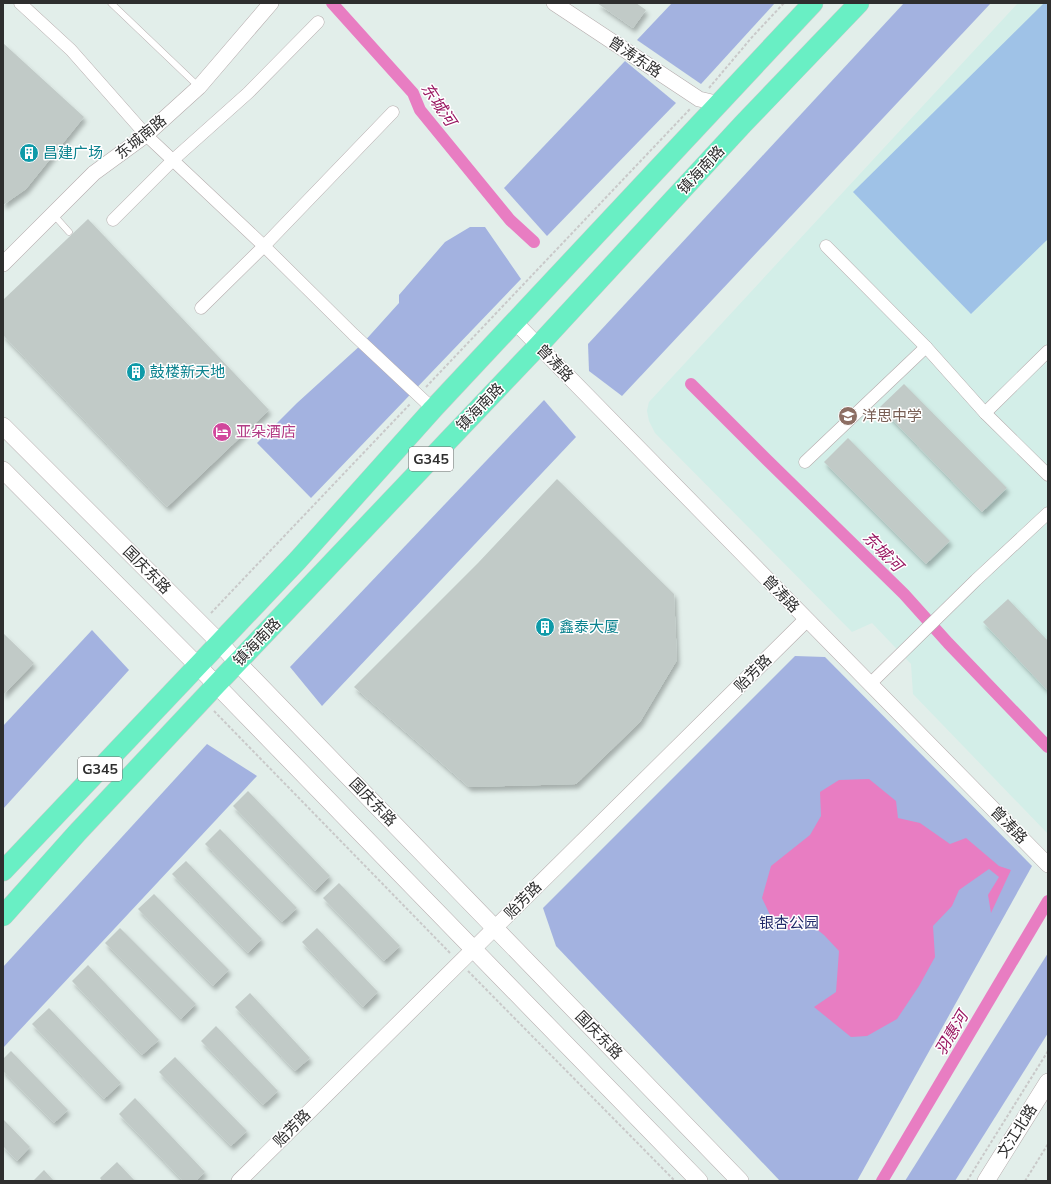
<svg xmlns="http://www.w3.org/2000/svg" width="1051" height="1184" font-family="Mulish,'Noto Sans SC',sans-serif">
<defs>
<filter id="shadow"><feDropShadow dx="2.5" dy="4.5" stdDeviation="2" flood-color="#0004"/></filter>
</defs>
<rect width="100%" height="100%" fill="#e2eeea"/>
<path fill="#d3eee8" d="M1018,3h30v831l-135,-140 -2,-30 -39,-41 -20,9 -197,-199 -6,-12 -2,-10 2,-9z"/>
<g fill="#a3b2e0">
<path d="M672,3h103l-74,81 -64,-44z"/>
<path d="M904,3h87l-369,393 -33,-25 -1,-27z"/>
<path d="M625,61l51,42 -129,133 -43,-48z"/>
<path d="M470,227h15l36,52 -210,219 -54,-55 40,-40 65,-59 37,-41v-8l46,-53z"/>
<path d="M544,400l32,37 -254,269 -32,-39z"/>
<path d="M92,630l37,40 -126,139v-83z"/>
<path d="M795,656l30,1 207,209 -175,315h-77l-224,-235 -13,-38z"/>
<path d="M207,744l50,32 -254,272v-81z"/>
<path d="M1048,953v80l-93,148h-50z"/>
</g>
<path fill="#9fc2e7" d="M1044,3h4v236l-77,75 -118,-122z"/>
<path fill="#e87dc2" d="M869,779l27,22 2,17 22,5 30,21 16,-6 33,28 12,4 -20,43 -3,-18 11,-18 -10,-8 -30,21 -7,16 -19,20 2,31 -16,29 -22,33 -30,17 -16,1 -37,-30 22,-15 3,-41 -15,-16 -19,-15 -16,10 -18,-13 -9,-19 9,-32 39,-31 11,-19 -1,-24 19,-12z"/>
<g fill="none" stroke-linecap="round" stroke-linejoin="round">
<g stroke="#e87dc2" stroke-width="12">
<path d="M332,3l81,90 7,17 90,110 24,22"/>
<path d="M691,384l75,75 138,135 44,49 100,104"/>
<path d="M882,1181l166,-280"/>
</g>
</g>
<g fill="#c1cac7" filter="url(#shadow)">
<path d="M597,3h39l10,7 -13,18z"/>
<path d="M3,43l81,74 -58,72 -23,16z"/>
<path d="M88,219l181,191 -102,97 -164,-172v-35z"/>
<path d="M904,384l103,104 -25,24 -102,-105z"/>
<path d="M848,438l102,103 -24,23 -102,-102z"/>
<path d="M557,479l117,115 3,66 -37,62 -64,62 -107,3 -115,-100 124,-124z"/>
<path d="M1008,599l40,42v50l-65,-69z"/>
<path d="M3,633l31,30 -31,32z"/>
<path d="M248,791l82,85 -15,15 -82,-85z"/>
<path d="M220,829l77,79 -15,14 -77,-78z"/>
<path d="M186,861l76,78 -14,14 -76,-79z"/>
<path d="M339,883l61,63 -16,15 -61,-63z"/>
<path d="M154,894l75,76 -16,16 -75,-77z"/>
<path d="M120,928l76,76 -15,15 -76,-76z"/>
<path d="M317,928l61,64 -15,15 -61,-65z"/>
<path d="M88,965l71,75 -17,15 -70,-74z"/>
<path d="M250,993l60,65 -15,13 -60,-64z"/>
<path d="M49,1008l72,75 -17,16 -72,-75z"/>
<path d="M216,1026l62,65 -15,14 -62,-64z"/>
<path d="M11,1051l57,59 -14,13 -51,-52v-12z"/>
<path d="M175,1057l72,74 -16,15 -72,-74z"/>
<path d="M135,1098l70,74 -9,9h-13l-64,-67z"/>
<path d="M3,1119l27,28 -13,14 -14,-15z"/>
<path d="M117,1162l18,19h-33l-2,-3z"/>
<path d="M44,1170l10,11h-21z"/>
</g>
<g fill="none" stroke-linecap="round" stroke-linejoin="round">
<g stroke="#b5abac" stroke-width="7">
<g id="service">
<path d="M111,3l88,84"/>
<path d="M53,214l16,18"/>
</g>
</g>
<g stroke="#b5abac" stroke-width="13">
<g id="minor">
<path d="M20,3l51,47 75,85 118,111 89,88 80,75"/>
<path d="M113,220l60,-60 75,-67 70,-71"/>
<path d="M826,246l100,101 59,66 63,62"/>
<path d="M201,308l63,-62 129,-134"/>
<path d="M985,413l63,-62"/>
<path d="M805,462l121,-115"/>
<path d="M870,684l106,-104 72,-67"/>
</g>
</g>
<g stroke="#b5abac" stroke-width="16">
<g id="tertiary">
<path d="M554,3l145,96 21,5"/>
<path d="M3,264l91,-91 52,-38 53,-48 72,-84"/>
<path d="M515,322l533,543"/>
<path d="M239,1181l567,-561"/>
</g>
</g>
<g stroke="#b5abac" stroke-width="18">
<g id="secondary">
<path d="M3,426l216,216 18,20 503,519"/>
<path d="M3,470l195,196 501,515"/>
<path d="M986,1181l62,-99"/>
</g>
</g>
<g stroke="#c9c9c9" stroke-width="21">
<g id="trunk">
<path d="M3,871l295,-311 135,-151 380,-406"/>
<path d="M3,916l74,-83 139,-148 322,-339 205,-222 116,-121"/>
</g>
</g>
<g stroke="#c9c9c9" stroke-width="2" stroke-dasharray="3 2" stroke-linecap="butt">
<path d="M709,88l44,-52 31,-33"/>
<path d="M426,387l264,-278"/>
<path d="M211,613l200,-210"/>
<path d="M214,711l237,243"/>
<path d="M468,971l207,210"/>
<path d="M967,1181l81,-130"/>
<path d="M1025,1181l23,-37"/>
</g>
<use href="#service" stroke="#fff" stroke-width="6"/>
<use href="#minor" stroke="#fff" stroke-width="12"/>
<use href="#tertiary" stroke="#fff" stroke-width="15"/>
<use href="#secondary" stroke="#fff" stroke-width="17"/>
<use href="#trunk" stroke="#69efc4" stroke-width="20"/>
</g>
<defs>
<g id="building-disc" transform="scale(1)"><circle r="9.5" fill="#0f9aa8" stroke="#fff"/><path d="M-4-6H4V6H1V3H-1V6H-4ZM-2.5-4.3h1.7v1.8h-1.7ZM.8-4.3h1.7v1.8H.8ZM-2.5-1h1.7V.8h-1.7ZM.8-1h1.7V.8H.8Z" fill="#fff"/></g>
<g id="school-disc" transform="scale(1)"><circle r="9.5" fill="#8d6e63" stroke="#fff"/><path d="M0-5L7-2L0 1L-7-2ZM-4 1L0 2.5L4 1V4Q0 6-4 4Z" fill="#fff"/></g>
<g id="hotel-disc" transform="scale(1)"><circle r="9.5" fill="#d1479c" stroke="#fff"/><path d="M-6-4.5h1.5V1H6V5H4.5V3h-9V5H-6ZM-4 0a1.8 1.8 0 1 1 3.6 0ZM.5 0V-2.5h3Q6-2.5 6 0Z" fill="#fff"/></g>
</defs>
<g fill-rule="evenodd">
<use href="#building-disc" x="29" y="153"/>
<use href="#building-disc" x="136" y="372"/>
<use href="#school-disc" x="848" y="416"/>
<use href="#hotel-disc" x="222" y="432"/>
<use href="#building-disc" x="545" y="627"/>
</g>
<g text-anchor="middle" stroke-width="3" stroke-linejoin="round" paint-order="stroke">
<g fill="#fff" stroke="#6d6d6d" stroke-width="1">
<rect x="409" y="447" width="44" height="24" rx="3"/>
<rect x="78" y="757" width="44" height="24" rx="3"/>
</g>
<g font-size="14" font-weight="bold" fill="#2e2e2e">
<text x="431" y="464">G345</text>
<text x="100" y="774">G345</text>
</g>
<g font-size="15" fill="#2e2e2e" stroke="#fff">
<text transform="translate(635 57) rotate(34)" y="5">曾涛东路</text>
<text transform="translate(141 137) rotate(-39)" y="5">东城南路</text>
<text transform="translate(701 170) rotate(-47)" y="5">镇海南路</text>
<text transform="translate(555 363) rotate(46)" y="5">曾涛路</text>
<text transform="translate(480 407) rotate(-46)" y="5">镇海南路</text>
<text transform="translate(147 570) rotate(45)" y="5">国庆东路</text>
<text transform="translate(781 594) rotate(46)" y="5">曾涛路</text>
<text transform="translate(257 642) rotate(-46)" y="5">镇海南路</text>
<text transform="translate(753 673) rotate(-45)" y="5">贻芳路</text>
<text transform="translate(373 802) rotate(46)" y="5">国庆东路</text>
<text transform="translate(1009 825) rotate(46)" y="5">曾涛路</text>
<text transform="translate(523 900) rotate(-45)" y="5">贻芳路</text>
<text transform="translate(599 1035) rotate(46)" y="5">国庆东路</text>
<text transform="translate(292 1128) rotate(-45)" y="5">贻芳路</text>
<text transform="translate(1017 1131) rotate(-58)" y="5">文江北路</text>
</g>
<g font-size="15" fill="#0d838f" stroke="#fff" text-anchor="start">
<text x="43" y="158">昌建广场</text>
<text x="150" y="377">鼓楼新天地</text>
<text x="559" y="632">鑫泰大厦</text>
</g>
<g font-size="15" fill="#785e54" stroke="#fff" text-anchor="start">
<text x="862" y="421">洋思中学</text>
</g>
<g font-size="15" fill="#b23c85" stroke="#fff" text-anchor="start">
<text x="236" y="437">亚朵酒店</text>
</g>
<g font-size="15" fill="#202969" stroke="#fff">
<text x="789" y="928">银杏公园</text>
</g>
<g font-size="16" font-style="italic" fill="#991761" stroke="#fff">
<text transform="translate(439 104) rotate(56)" y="6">东城河</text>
<text transform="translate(883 551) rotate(45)" y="6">东城河</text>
<text transform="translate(951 1033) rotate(-59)" y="6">羽惠河</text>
</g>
</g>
<rect width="1051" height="1184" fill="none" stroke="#2e2e2e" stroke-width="8"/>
</svg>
